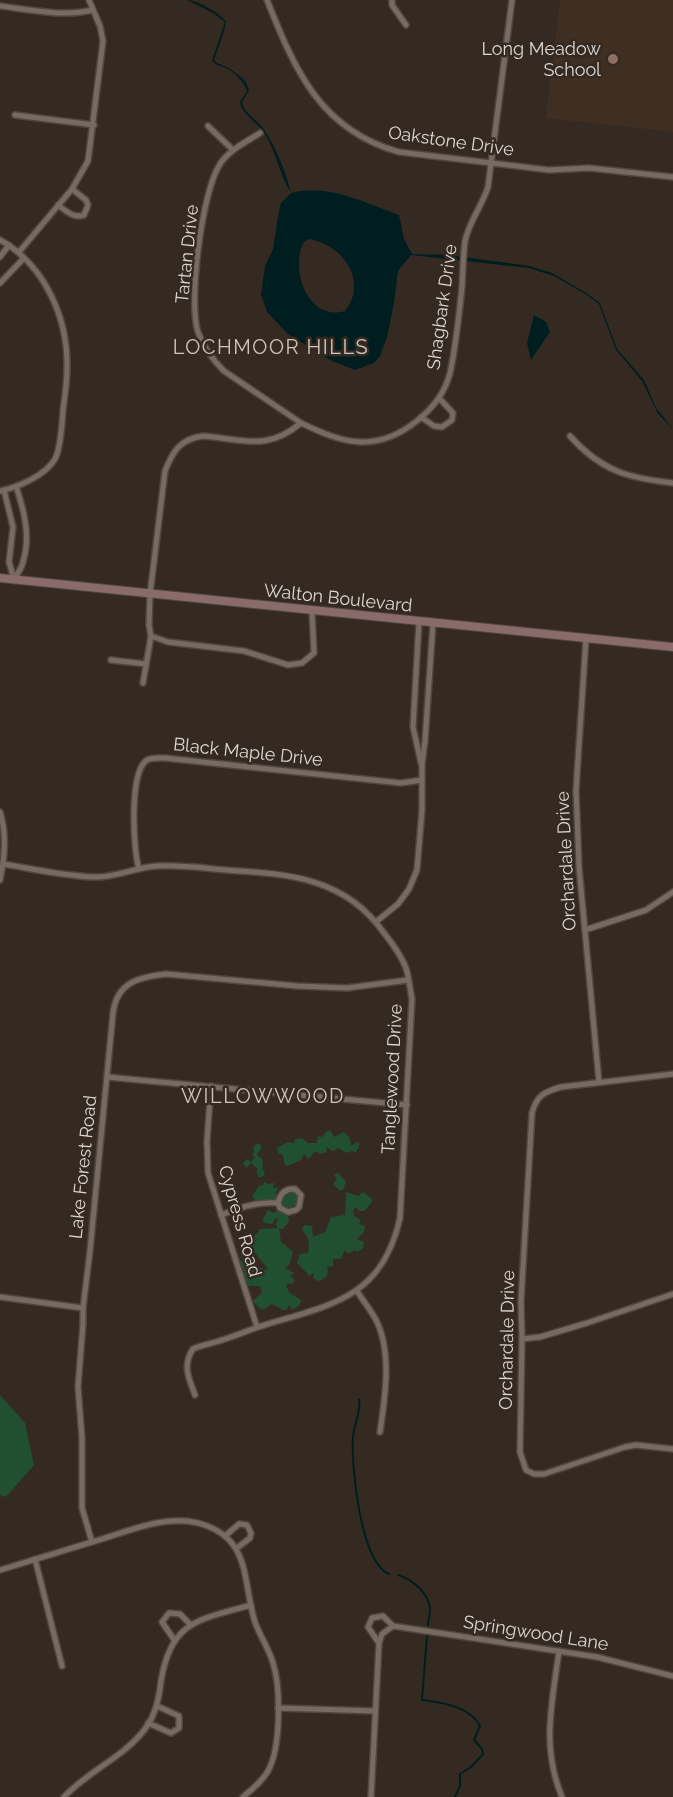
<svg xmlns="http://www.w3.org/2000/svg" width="673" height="1797" font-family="Raleway,sans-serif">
<rect width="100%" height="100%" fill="#342a22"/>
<path fill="#3e2f22" d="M560,0h113v132l-127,-14z"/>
<g fill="#215031">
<path d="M330,1130l4,7 10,-5 6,6 1,8 6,-4 3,2 -4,8 -5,-1 -4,2 -9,-5 -5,3 -7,-4 1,5 -6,2 -6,-3 -6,8 -5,-5 -3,6 -14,6 -3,-3 -1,-8 -5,-2 -1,-5 11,-6 6,1 1,-4 7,-1 6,5h9l1,-7 4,1 4,-5z"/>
<path d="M257,1143l4,2v5l-2,1 -2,4c6,4 7,6 5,13l3,6 -3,3h-3l-3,-6 2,-2 -7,-6 -4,5 -4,-5 4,-4 4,3 4,-5 -3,-3 2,-2 -1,-4z"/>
<path d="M338,1173l8,9 -3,8h-4l-6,-6 4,-5 -3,-4z"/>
<path d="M265,1182l3,2 6,-1 -1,6 3,-2 2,2 -2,4v6l-4,1 1,4 -2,3 -14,-5 -5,-6 8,-11 2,1z"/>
<path d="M292,1191l4,1 3,6 -3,7 -12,4 -3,-4c2,-7 4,-12 11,-14z"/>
<path d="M346,1192l12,4 5,-4 8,6 1,4 -8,9h-5l-3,-4 -3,3 1,6 7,4 -2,4 6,2 -1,6 -7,7 7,3 -1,6 -5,4 -3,-2 -7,4 -3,-4 -4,9h-8v7l-6,1c2,9 0,11 -9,14l-5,-3 1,-6 -4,4 -13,-13 3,-9 8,-1c2,-10 1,-15 -6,-23l2,-5 8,1 1,11 12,-5 6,-15 14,-2z"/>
<path d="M268,1210l6,3 5,-3 9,6 1,5 -6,8h-4l2,13 12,10 -4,13 -4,3 9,5 -4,3 5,4 -3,4 -4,-1 -2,3 4,7 11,7 -2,6 -7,4 -3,-5 -2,5h-4l-11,-6 -10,6 -10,-9 10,-8 -2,-7h-12l-8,-25 4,-2 8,8 9,1 5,2 2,-1 -16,-20 1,-7 -4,-4 8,-4 3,-5 18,-1 -2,-4 2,-4 -2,-2 -4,6 -8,-1 -1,-4z"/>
<path d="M0,1395l25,28 9,42 -28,32 -6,-2z"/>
</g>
<g fill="#001e1f" fill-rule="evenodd">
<path d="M187,0c13,1 30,12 39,21 0,7 -9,31 -12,39l3,3 12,5 13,10 4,4 3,9 -7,11c2,12 17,19 23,29 12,18 21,42 26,62 37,-10 74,10 108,22l5,24 8,15 35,1 83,11 22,7 36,21 12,9 17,46 27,31 12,28 17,21 -15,-15 -16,-33 -26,-31 -17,-46 -12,-9 -33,-19 -25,-8 -118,-13 -13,16 -4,32 -7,34 -7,19 -6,7 -19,7 -23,-9 -44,-27 -21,-22 -6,-17 4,-29 8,-17 6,-39 2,-7 10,-10c-12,-19 -15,-43 -28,-62 -7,-9 -22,-18 -23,-29l7,-11c-2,-8 -14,-20 -21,-23 -7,-3 -10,-2 -14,-8l13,-38 -12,-9zM309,239c33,5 60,42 36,72 -37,11 -56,-42 -41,-69z"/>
<path d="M534,315l12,7 4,10 -19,28 -4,-17z"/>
</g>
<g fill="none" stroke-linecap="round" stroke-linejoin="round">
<g stroke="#001e1f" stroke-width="2">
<path d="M359,1399c2,14 -4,23 -6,37 -2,28 7,126 36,138"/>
<path d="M398,1575c14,4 32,19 32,35 0,5 -2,10 -2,15"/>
<path d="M427,1636l-5,64c20,2 49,7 58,26l-6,14 8,9 1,5 -12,13 -11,7v12l-5,11"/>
</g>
<g stroke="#4e463f" stroke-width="8">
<g id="minor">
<path d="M267,0c28,70 53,130 132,152l150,18 40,-2 84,9"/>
<path d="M392,0v5l14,20"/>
<path d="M0,6c30,4 63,11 93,4"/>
<path d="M15,115l79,10"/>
<path d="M208,126l25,24"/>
<path d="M260,133c-14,9 -31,17 -40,31 -18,27 -32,138 -22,168 5,15 15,28 26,39l77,52"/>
<path d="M58,205c8,6 16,14 26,10l4,-10 -2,-5 -14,-11"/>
<path d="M0,240c45,25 68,78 67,128 0,14 -2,28 -4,42 -1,13 -2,38 -8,49 -10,17 -37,28 -55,32"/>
<path d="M19,252l53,-63 16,-28 15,-120 -3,-15 -11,-26"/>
<path d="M0,257l9,-12"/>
<path d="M0,283l24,-25"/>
<path d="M421,417l13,9 8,1 10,-7 1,-7 -14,-15"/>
<path d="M570,436c31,35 58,42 103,47"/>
<path d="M4,490l9,37 -4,35 5,17"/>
<path d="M14,580c3,-6 8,-12 9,-18 8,-25 1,-52 -7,-76"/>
<path d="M312,611l2,42 -12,10 -14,2 -44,-14 -76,-9 -17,-6 -2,-11 1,-31 15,-123c8,-20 15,-32 38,-35 41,3 63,16 98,-13 19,9 38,18 60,19 38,1 80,-33 89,-69 6,-27 9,-58 12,-86 1,-15 1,-31 3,-46 4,-19 17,-35 23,-54l24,-187"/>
<path d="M419,622l-6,105 8,36"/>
<path d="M586,639l-10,151 3,77 20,215"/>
<path d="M111,660l35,4"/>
<path d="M143,683l8,-47"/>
<path d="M0,812c7,22 5,45 0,68"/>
<path d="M4,864c29,5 60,12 90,13 22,1 42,-10 63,-11 23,-1 46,2 69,4 62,4 119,7 158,63 8,10 17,22 22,35 3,9 4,21 6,31l-12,219c-17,76 -63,86 -129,105 -18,5 -35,13 -52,18 -9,3 -18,4 -26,8 -11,16 -4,30 2,46"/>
<path d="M139,869c-6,-19 -10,-98 8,-109 5,-3 12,-2 18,-2l236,25 21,-3"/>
<path d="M377,921l21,-17 11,-15 8,-19 5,-60v-46l3,-23 8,-118"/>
<path d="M585,930l61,-20 27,-18"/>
<path d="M673,1074l-112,13c-17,5 -24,8 -29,26l-11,188 1,38 -2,113 6,18 8,4h10l81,-27 11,-2 37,4"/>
<path d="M107,1077l300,28"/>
<path d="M211,1086l-4,55 1,32 49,154"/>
<path d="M221,1215c18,-7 37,-14 57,-12 2,-9 7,-15 17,-14l6,6 -2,12 -3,3 -8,2 -8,-4 -2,-5"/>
<path d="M357,1291c6,10 15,20 20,31 15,32 8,76 3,110"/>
<path d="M0,1297l83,11"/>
<path d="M522,1339l18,-2 47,-14 86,-29"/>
<path d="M225,1536l14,-12 8,1 4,8 -1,5 -13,10"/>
<path d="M92,1542c32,-9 72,-28 106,-19 54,14 44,58 57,99 5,14 14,27 18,41 8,25 8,85 -5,108 -6,11 -16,18 -25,26"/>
<path d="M35,1559l27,107"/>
<path d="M0,1570l92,-28 -10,-34v-70l-4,-51 5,-63v-16l7,-57 23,-238c4,-31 26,-36 53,-39l131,12 50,2 61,-8"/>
<path d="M393,1626l204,31 76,19"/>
<path d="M175,1641l-13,-19 7,-9 11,1 11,11"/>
<path d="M379,1643l-11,-16 4,-9 11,-2 10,10"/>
<path d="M559,1651c-7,53 -18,95 3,146"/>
<path d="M278,1708l97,3"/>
<path d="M148,1723l23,10 8,-5v-12l-22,-10"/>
<path d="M64,1797c24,-26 60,-40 81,-68 11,-15 14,-31 16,-48 10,-61 38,-61 90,-76"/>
<path d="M371,1797l8,-154 3,-9 11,-8"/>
</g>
</g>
<g stroke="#4e463f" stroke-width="10">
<path id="secondary" d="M0,578l673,69"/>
</g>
<use href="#minor" stroke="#766a61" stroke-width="5"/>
<use href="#secondary" stroke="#886b6a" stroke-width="8"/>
</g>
<circle fill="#8d6e63" stroke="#342a22" stroke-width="2" cx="613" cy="59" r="6"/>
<g text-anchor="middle" stroke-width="5" stroke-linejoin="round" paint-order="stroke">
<g font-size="18" fill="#ded7d2" stroke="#342a22" text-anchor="end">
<text x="601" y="55">Long Meadow<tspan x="601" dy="21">School</tspan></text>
</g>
<g font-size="18" fill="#ded7d2" stroke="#342a22">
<text transform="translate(451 141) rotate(8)" y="6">Oakstone Drive</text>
<text transform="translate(187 254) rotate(-84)" y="6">Tartan Drive</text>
<text transform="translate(442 307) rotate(-82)" y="6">Shagbark Drive</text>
<text transform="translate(338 598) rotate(6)" y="6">Walton Boulevard</text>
<text transform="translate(248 752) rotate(6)" y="6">Black Maple Drive</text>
<text transform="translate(566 861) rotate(-93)" y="6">Orchardale Drive</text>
<text transform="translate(392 1079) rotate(-87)" y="6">Tanglewood Drive</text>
<text transform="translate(83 1167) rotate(-84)" y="6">Lake Forest Road</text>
<text transform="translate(240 1221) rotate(74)" y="6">Cypress Road</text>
<text transform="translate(507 1340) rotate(-89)" y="6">Orchardale Drive</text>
<text transform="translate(536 1633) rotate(9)" y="6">Springwood Lane</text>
</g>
<g font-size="20" letter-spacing="1.5" fill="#d0c3b9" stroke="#342a22">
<text x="271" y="354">LOCHMOOR HILLS</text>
<text x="263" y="1103">WILLOWWOOD</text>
</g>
</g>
</svg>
